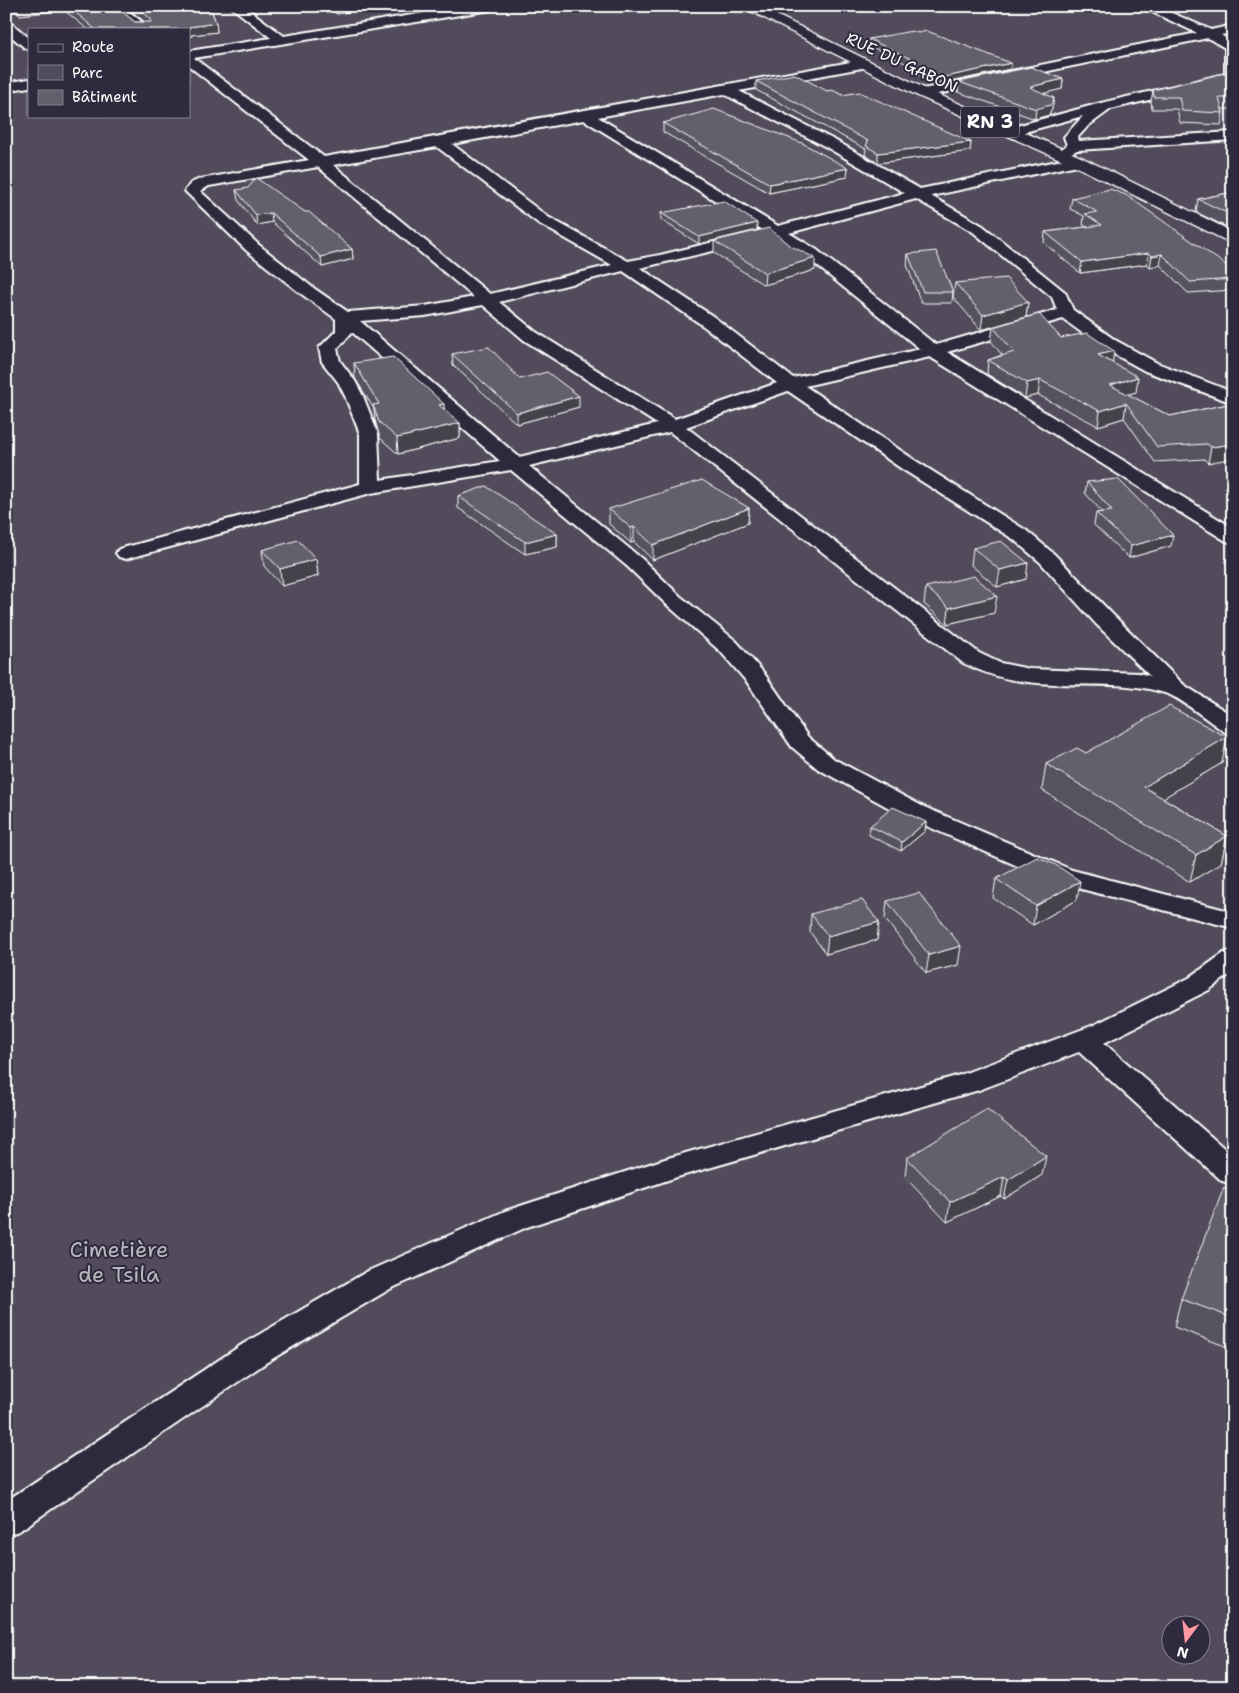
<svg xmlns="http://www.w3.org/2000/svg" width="1239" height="1693" font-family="'Shantell Sans',sans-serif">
<rect width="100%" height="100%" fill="#373345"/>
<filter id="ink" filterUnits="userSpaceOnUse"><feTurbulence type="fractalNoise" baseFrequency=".02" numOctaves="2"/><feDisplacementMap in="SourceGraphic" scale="10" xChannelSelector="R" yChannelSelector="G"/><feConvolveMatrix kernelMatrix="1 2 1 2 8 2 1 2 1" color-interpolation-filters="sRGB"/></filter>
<g filter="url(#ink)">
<path fill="#514c5c" stroke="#a8a6ae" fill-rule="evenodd" d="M6,6h1227v1681h-1227zM29,29h160v87h-160zM1172,1626h30v30h-30z"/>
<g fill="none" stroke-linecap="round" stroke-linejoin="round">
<g stroke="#fff" stroke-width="4">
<g id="street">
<path d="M108,6h14l29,23h-14z"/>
<path d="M230,6h14l40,30 183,-30h30l-6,4 -297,48 130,99 538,-97 6,4 -1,3 -128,24 99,51 82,47 157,-32 5,1 2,3 -2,3 -151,32 52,30 82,66 8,18 42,30 42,23 76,29v11l-88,-32 -42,-23 -40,-29 -116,33 286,176v15l-7,-2 -296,-184 -125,29 111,75 111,70 27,23 58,60 72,71 49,31v18l-8,-2c-14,-9 -43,-33 -57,-38 -45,-15 -93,-6 -140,-12 -23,-2 -44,-9 -65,-19l-293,-231 -141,34 113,93 38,37 56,45 27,31 45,65 26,22 88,47 150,64 161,42v16l-179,-46 -150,-66 -86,-47 -26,-22 -45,-65 -27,-31 -54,-47 -38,-37 -117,-97 -140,23 -238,64 -7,2 -7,-2 -3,-4 3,-4 241,-65v-50l-15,-38 -7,-14 -16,-20 -3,-14 17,-17v-12l-36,-26 -53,-42 -62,-60 6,-8 9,-4 109,-19 -120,-94v-15l82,-13zM724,94l104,54 77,45 -127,33 -180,-109zM584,120l179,110 -103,25 -32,6 -80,-44 -96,-73zM437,147l101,76 74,42 -122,29 -157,-129zM318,167l156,130 -49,9 -77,6 -36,-25 -53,-42 -59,-54 9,-5zM916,199l57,33 79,65 5,13 -121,35 -119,-95 -28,-17zM773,237l32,19 115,93 -127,29 -79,-61 -74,-49zM623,271l79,54 75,58 -102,36 -139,-87 -37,-30zM483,305l41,35 133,84 -138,33 -159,-136 65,-5zM352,332l148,129 -120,19 -2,-46 -15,-38 -8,-15 -15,-20 -3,-12zM788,391l114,78 111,70 27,23 56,62 54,52 -11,-3 -109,-4 -30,-6 -21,-10 -293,-226z"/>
<path d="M1139,6h17l55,24 22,-5v8l-12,2 12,8v37l-122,29 -23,17 -10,11 1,4 154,-9v8l-156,10 -15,8 -5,-1 -2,-3 12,-9 -3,-8 19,-21 -73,20 -7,-4 2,-3 96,-26 124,-29v-26l-17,-10 -285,59 -7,-4 7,-4 274,-56z"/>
<path d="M6,21l4,1 19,16v11l-4,-1 -19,-16z"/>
<path d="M29,79v8l-23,4v-8z"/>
<path d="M1233,950v22l-24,18 -105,53 129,113v28l-11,-3 -143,-129 -100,38 -305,88 -147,49 -137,62 -123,73 -248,169 -13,4v-34l237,-157 125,-73 137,-60 163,-53 292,-83 134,-50 95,-47 35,-25z"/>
</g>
</g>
<g stroke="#fff" stroke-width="3">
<path id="highway" d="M741,6h17l170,84 155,68 150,74v12l-162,-80 -153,-68z"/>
</g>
<use href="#street" fill="#2f2a3d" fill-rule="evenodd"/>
<use href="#highway" fill="#2f2a3d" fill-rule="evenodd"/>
</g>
<g fill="#55525e" stroke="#fff">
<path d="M11,6h104l20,16h10l-20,-16h85l6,17 1,9 -26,3v2h-2v-8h-102l-23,-19 -45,5z"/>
<path d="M325,6h56l-44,8z"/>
<path d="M417,6h36l-31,5z"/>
<path d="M1167,6h37l-25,4z"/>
<path d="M918,33l93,30 -1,6 -70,15 -33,-15v-5l-39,-19 1,-6z"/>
<path d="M1233,71v38h-11l1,4 -2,12 -41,-2 -3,-14h-25l-1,-8 2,-11z"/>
<path d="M1063,79l-1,10 -19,4 11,5 -2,11 -3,6 -14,4 -77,-27 1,-10z"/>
<path d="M756,81l71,10 16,4 128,47 -1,9 -92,12 -13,-8 1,-6 -110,-59z"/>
<path d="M663,123l184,54 -78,16 -106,-61z"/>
<path d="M236,190l69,22 47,37 1,10 -31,8 -50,-45 -15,3 -19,-25z"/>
<path d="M1233,192v38l-37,-18 2,-13z"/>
<path d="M1072,198l161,72v20l-45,3 -28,-28 -10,2 -3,-3 -67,9 -36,-30 1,-11 42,-5 -4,-2 1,-9 -14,-7z"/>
<path d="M661,213l96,17 -58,14 -38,-24z"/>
<path d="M714,241l75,4 26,25 -51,15 -50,-32z"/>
<path d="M908,254l45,38 -1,11h-31l-14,-38z"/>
<path d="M955,283l73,19 -2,15 -45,13 -28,-33z"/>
<path d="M993,327l68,11 51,25 24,29 -9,2 43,22 63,-13 -25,60 -4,-4 -49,3 -31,-44 -26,8 -60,-31 -13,3 -38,-24 1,-14 14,-5 -11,-14z"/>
<path d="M452,354l68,25 59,28 -62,17 -64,-59z"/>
<path d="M354,363l90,46 16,14v15l-62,16 -18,-16 -5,-18 -1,-11 -19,-31z"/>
<path d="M1087,482l84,64 -42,12 -35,-33 2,-12 6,-1 -17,-19z"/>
<path d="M458,496l99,38v13l-32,7 -67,-46z"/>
<path d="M749,508l-1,15 -95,37 -19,-18 -3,1 -22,-19v-15z"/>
<path d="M973,548l53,31 -29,8 -26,-22z"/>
<path d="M262,550l54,9 2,17 -36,10 -18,-20z"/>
<path d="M926,587l68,26 -47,11 -23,-20z"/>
<path d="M1086,753l136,10 -59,35 64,38 -6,27 -31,19 -148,-92 4,-26z"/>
<path d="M926,822l-1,9 -24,20 -32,-16 1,-9z"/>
<path d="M996,879l81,21 -44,25 -40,-27z"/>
<path d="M887,901l71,64 -32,8 -41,-54z"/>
<path d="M811,914l68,8 -2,18 -51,14 -16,-22z"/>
<path d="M907,1158l135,17 -38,24 -3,-3 -54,26 -42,-45z"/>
<path d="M1233,1190v159l-59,-22 7,-28z"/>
</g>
<g fill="#45424c" stroke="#fff">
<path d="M17,6h46l1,4 -45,5z"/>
<path d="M336,6h45l-44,8z"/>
<path d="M422,6h31l-31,5z"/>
<path d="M1179,6h25l-25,4z"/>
<path d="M216,23l1,9 -26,3v2h-2v-10z"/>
<path d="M1011,63l-1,6 -70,15v-6z"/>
<path d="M1063,79l-1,10 -33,8 1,-10z"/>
<path d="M1054,98l-2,11 -3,6 -14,4 1,-10z"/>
<path d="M971,142l-1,9 -92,12v-10z"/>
<path d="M848,168l-1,9 -78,16 1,-9z"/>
<path d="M271,213l1,9 -15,3 -1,-10z"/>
<path d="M757,223v7l-58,14v-7z"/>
<path d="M352,249l1,10 -31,8 -1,-10z"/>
<path d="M1149,253l-2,11 -67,9 2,-11z"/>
<path d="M1162,254l-2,11 -10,2 2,-11z"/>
<path d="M815,258v12l-51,15 1,-12z"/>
<path d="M1028,302l-2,15 -45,13 2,-15z"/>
<path d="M1114,351l-2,15 -14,-11z"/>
<path d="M1138,377l-2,15 -28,8 2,-15z"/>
<path d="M1040,380l-2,15 -13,3 2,-15z"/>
<path d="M579,396v11l-62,17v-11z"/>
<path d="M1126,403l-2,15 -26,8 2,-15z"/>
<path d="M444,404l1,15 -6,-14z"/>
<path d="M460,423v15l-62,16 -1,-16z"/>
<path d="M1233,444v14l-25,5 3,-16z"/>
<path d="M749,508l-1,15 -95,37v-15z"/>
<path d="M634,527v15l-3,1v-15z"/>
<path d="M557,534v13l-32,7v-12z"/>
<path d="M1173,535l-2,11 -42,12 2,-12z"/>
<path d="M316,559l2,17 -36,10 -2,-17z"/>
<path d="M1028,563l-2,16 -29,8 3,-17z"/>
<path d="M997,596l-3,17 -47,11 2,-16z"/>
<path d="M1227,737l-5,26 -84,50 6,-26z"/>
<path d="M926,822l-1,9 -24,20 1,-9z"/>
<path d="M1227,836l-6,27 -31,19 6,-27z"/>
<path d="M1080,881l-3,19 -44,25 3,-19z"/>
<path d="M879,922l-2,18 -51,14 2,-18z"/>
<path d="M961,946l-3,19 -32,8 3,-18z"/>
<path d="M1046,1156l-4,19 -38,24 4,-19z"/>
<path d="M1004,1177l-3,19 -54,26 3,-20z"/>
</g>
<g fill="#635f6d" stroke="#fff">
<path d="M68,6h47l20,16h16v-3l-16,-13h75l6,17 -27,4 1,1 -4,1h-91z"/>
<path d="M912,31l6,2 9,-2 84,32 -71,15 -33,-15 8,-2 -46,-22z"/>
<path d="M1031,67l32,12 -33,8 24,11 -3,7 -15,4 -77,-27z"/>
<path d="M1233,71v27h-14l4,15 -41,-2 -3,-14h-25l-1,-7z"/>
<path d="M795,74l32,17 5,-1 11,5 16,-3 112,50 -93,11 -12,-7 2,-5 -112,-60z"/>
<path d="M714,109l88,34 46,25 -78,16 -107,-61z"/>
<path d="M256,178l49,34h4l43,37 -31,8 -50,-44 -15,2 -20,-25 12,-2z"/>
<path d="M1110,189l16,6 107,75v9l-43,3 -28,-28 -10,2 -3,-3 -67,9 -37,-30 57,-7 -17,-11 12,-2 -25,-14z"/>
<path d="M1233,192v24l-35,-17z"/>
<path d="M724,201l33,22 -58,14 -38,-24z"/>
<path d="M769,228l20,17 26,13 -50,15 -51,-32z"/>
<path d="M936,251l17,41h-30l-15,-38z"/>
<path d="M1006,278l22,24 -45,13 -28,-32z"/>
<path d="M1039,314l22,24 26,-5 27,18 -16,4 40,22 -28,8 60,31 63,-13v41l-22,3 -4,-3 -50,3 -31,-44 -26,8 -60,-31 -13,3 -39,-23 26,-8 -21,-25z"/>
<path d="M489,347l31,32 27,-7 32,24 -62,17 -65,-59z"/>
<path d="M393,357l51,47 -5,1 21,18 -63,15 -18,-16 -6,-17 6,-1 -25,-41z"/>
<path d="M1118,479l55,56 -42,11 -35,-33 16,-2 -25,-29z"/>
<path d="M702,480l47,28 -96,37 -19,-18 -3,1 -22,-19z"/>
<path d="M486,486l71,48 -32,8 -67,-46z"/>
<path d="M298,540l18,19 -36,10 -18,-19z"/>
<path d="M1001,541l27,22 -28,7 -27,-22z"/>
<path d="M974,576l23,20 -48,12 -23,-21z"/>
<path d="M1169,706l58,31 -83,50 83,49 -31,19 -150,-91 31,-16 9,5z"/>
<path d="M893,807l33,15 -24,20 -32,-16z"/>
<path d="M1037,857l19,8 24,16 -44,25 -40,-27z"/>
<path d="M919,893l42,53 -32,9 -42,-54z"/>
<path d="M862,900l17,22 -51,14 -17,-22z"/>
<path d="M987,1109l59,47 -38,24 -4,-3 -54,25 -43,-44z"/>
<path d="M1224,1187l9,3v128l-52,-19z"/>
</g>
</g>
<g text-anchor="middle" stroke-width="4" stroke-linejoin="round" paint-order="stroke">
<g font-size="16" fill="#fff" stroke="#2f2a3d">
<text transform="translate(902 62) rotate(25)" y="6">RUE DU GABON</text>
</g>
<rect fill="#2f2a3d" stroke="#c1bfc5" stroke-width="1" x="961" y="106.5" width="58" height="31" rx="4"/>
<g font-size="18" font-weight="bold" fill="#fff">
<text x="990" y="128">RN 3</text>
</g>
<g font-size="22" fill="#b9b7be" stroke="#2f2a3d">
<text x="119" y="1257">Cimetière<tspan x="119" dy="25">de Tsila</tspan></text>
</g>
</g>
<rect width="1239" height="1693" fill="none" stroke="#2f2a3d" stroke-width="25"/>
<rect x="12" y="12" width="1214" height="1668" fill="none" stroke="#fff" stroke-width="2" filter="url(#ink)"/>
<rect x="28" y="28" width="162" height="90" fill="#2f2a3d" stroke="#827f8b"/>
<rect x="38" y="44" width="25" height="8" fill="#2f2a3d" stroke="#827f8b"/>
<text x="72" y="52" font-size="15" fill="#ffffff">Route</text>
<rect x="38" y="65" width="25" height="15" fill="#514c5c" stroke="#827f8b"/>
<text x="72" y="78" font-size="15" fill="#ffffff">Parc</text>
<rect x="38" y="90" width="25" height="15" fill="#635f6d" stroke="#827f8b"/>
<text x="72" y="102" font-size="15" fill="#ffffff">Bâtiment</text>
<g transform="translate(1186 1640) rotate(195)"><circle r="24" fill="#2f2a3d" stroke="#827f8b"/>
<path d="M0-4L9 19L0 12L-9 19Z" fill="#ff9aa2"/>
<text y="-8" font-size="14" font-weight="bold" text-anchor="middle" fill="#ffffff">N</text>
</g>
</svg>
